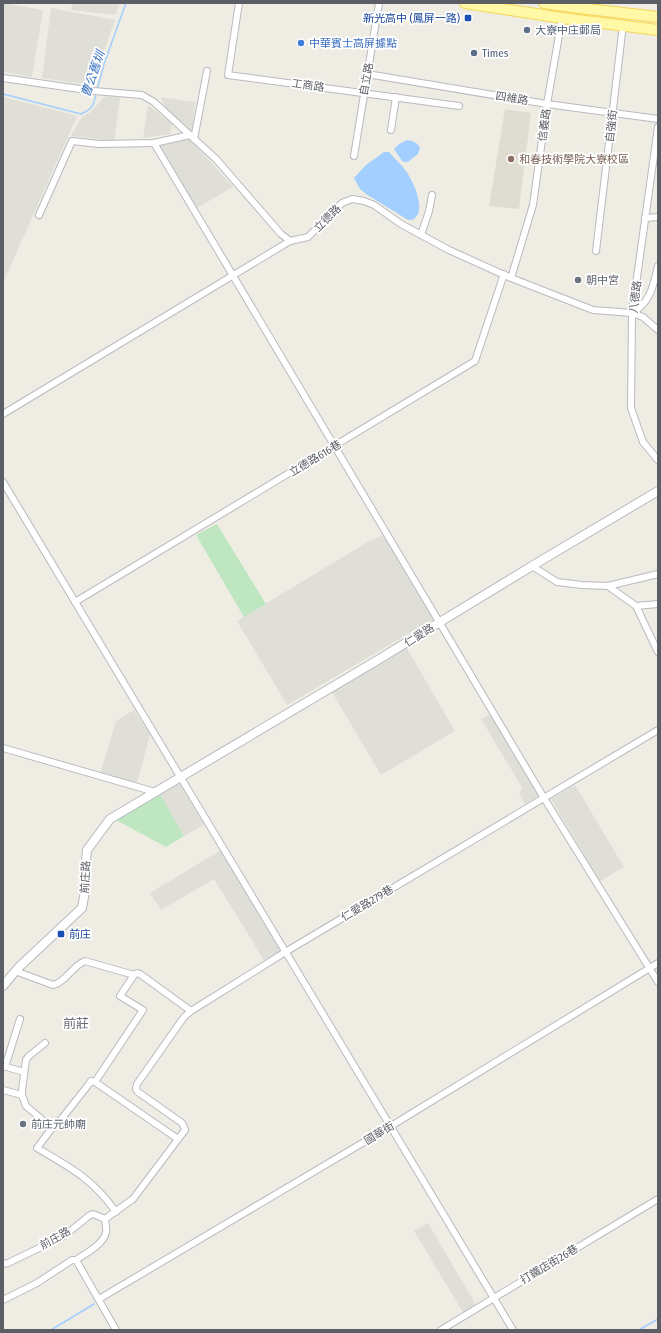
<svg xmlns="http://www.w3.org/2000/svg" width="661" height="1333" font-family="'Fira Sans Condensed','Noto Sans TC',sans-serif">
<rect width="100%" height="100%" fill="#efede3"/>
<g fill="#dfded7">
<path d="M3,3l40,7 -11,67 -29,-5z"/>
<path d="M72,3h48l-5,12 -44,-5z"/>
<path d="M51,8l64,12 -23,65 -50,-7z"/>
<path d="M105,96l15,2 -6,43 -43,-5 11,-19 9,-5z"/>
<path d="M3,97l74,19 -74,167z"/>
<path d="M161,97l34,5 -3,30 -27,-25z"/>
<path d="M148,105l24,19 -2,10 -27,4z"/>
<path d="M190,139l43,48 -36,21 -38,-62z"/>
<path d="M384,535l51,83 -148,87 -50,-84 134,-81z"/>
<path d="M406,647l49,84 -74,44 -49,-83z"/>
<path d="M134,710l16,24 -13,49 -37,-9 16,-53z"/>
<path d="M491,714l49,81 -15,9 -6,-12 4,-3 -42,-70z"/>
<path d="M179,783l25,42 -20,11 -24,-42z"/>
<path d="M575,785l49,82 -24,14 -49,-82z"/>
<path d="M221,850l62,100 -19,10 -50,-81 -53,31 -11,-17z"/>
<path d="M428,1223l48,82 -12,9 -50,-83z"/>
</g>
<path fill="#dfdcd1" d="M505,109l26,4 -12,96 -30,-3z"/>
<g fill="#bee7c1">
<path d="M217,524l49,80 -22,13 -48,-82z"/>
<path d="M160,794l24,42 -18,11 -50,-27z"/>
</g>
<g fill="#a2cfff">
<path d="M407,140c6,1 10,2 13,8l-2,6 -10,8h-3l-3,-1 -8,-12 5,-5z"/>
<path d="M384,152h5c5,6 12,12 17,19 7,10 17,32 12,43 -3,5 -5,6 -10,6l-42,-26 -6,-5 -6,-11 12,-13z"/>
</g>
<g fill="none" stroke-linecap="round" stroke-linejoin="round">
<g stroke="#a2cfff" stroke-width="1.5">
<path d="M97,90l7,-26 22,-61"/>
<path d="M3,94l78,20c11,-5 13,-8 15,-20"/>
<path d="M51,1330l43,-26"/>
<path d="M639,1330l19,-11"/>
</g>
<g stroke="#b8bac0" stroke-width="8">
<g id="minor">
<path d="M239,3l-11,72 231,31"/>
<path d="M367,74l180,30 111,15"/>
<path d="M3,78l91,13 48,4 12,7 62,57 65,75 9,7 18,-4 34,-34 10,-4 12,2 10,4 27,19 48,26 62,28 82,32 39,3 11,4 15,13"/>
<path d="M658,127l-26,186 -1,95 12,34 15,18"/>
<path d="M391,130l5,-33"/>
<path d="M194,139l13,-68"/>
<path d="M154,143l390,655 114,184"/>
<path d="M354,156l25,-153"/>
<path d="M39,215l33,-74 27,3 55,-1 36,-8"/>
<path d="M645,218l13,-1"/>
<path d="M421,235l8,-24 3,-16"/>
<path d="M596,251l27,-226"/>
<path d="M511,278l22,-73 14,-101 15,-86"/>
<path d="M632,313c19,-11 21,-27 26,-47"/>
<path d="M3,414l287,-173"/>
<path d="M3,482c170,283 341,565 510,848"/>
<path d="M532,566l25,16 25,3 26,1 50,-12"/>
<path d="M608,586l28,20 22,46"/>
<path d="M75,602l400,-241 29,-87"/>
<path d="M636,606l22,-2"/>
<path d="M3,748l152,44"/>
<path d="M15,971l38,14c13,-3 19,-19 32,-24l49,14 3,-2 3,1 51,37"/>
<path d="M45,1043l-16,13 -3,4 -4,30v5l4,11 26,22"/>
<path d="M3,1066l21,6"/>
<path d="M5,1067l15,-48"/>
<path d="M95,1082l83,57"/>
<path d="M3,1090l19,5"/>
<path d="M116,1212c-23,-33 -45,-44 -79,-64l15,-20 11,-11 26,-33 2,-3 4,1 48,-72 -23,-14 14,-21"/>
<path d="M76,1260c10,-7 28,-16 30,-28 1,-4 -1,-9 -1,-13l28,-20 52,-69 -1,-3 -2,-4 -44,-31 -2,-3 1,-5 47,-67 7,-6 96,-60 371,-221"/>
<path d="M3,1264l5,-1 56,-27 26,-21 3,-1 12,5"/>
<path d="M99,1299l292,-173 267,-163"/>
<path d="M3,1300l34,-17 35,-23h4l40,70"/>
<path d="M441,1330l217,-131"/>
</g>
</g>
<g stroke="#b8bac0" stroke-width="10">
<path id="tertiary" d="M3,986l15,-18 64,-60 4,-22 -1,-15 2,-21 23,-31 266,-158 156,-95 126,-75"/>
</g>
<g stroke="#f7d753" stroke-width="12">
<g id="primary">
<path d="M465,3l97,15 96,12"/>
<path d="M544,3l35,5 79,9"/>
</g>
</g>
<use href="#minor" stroke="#fff" stroke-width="6"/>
<use href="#tertiary" stroke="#fff" stroke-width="8"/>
<use href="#primary" stroke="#fff8a7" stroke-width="10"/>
</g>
<g fill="#1a4fb4" stroke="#fff" stroke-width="1.5">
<rect x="464" y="14" width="8" height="8" rx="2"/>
<rect x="57" y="930" width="8" height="8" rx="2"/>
</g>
<g fill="#5c6f8a" stroke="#fff" stroke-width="1.5">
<circle cx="527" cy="30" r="4"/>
<circle cx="474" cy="53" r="4"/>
</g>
<circle fill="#3f7fe0" stroke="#fff" stroke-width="1.5" cx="301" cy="43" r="4"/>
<circle fill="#8d6e63" stroke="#fff" stroke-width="1.5" cx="511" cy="159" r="4"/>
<g fill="#6b7280" stroke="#fff" stroke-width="1.5">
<circle cx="578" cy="280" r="4"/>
<circle cx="23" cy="1124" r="4"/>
</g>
<g text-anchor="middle" stroke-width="3.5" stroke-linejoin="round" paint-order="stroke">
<g font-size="11" fill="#164399" stroke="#fff" text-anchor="end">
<text x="460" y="22">新光高中 (鳳屏一路)</text>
<text x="69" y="938" text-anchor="start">前庄</text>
</g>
<g font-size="11" fill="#4e5e75" stroke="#fff" text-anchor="start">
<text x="535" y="34">大寮中庄郵局</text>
<text x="482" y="57">Times</text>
</g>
<g font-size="11" fill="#366cbe" stroke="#fff" text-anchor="start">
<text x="309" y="47">中華賓士高屏據點</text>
</g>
<g font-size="11" fill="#5b5e64" stroke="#fff">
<text transform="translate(366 79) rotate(-80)" y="4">自立路</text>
<text transform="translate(308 85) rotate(8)" y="4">工商路</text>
<text transform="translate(512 98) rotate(9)" y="4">四維路</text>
<text transform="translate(544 125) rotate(-82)" y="4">信義路</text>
<text transform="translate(611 126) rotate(-84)" y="4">自強街</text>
<text transform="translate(327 218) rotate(-45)" y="4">立德路</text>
<text transform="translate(635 297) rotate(-83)" y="4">八德路</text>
<text transform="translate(315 458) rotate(-31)" y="4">立德路616巷</text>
<text transform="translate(419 635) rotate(-32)" y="4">仁愛路</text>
<text transform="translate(85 877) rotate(-87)" y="4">前庄路</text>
<text transform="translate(367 903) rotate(-31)" y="4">仁愛路279巷</text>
<text transform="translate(379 1133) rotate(-31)" y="4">國華街</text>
<text transform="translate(55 1238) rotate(-29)" y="4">前庄路</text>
<text transform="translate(549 1264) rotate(-31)" y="4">打鐵店街26巷</text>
</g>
<g font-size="11" fill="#785e54" stroke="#fff" text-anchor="start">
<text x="519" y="163">和春技術學院大寮校區</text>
</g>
<g font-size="11" fill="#5b616d" stroke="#fff" text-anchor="start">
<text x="586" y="284">朝中宮</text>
<text x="31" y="1128">前庄元帥廟</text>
</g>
<g font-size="12" font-style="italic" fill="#3d72bf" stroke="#fff">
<text transform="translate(93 74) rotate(-71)" y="4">曹公舊圳</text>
</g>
<g font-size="13" fill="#6c7076" stroke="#fff">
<text x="76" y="1028">前莊</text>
</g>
</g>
<rect width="661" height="1333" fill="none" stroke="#5b5e64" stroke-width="8"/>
</svg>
